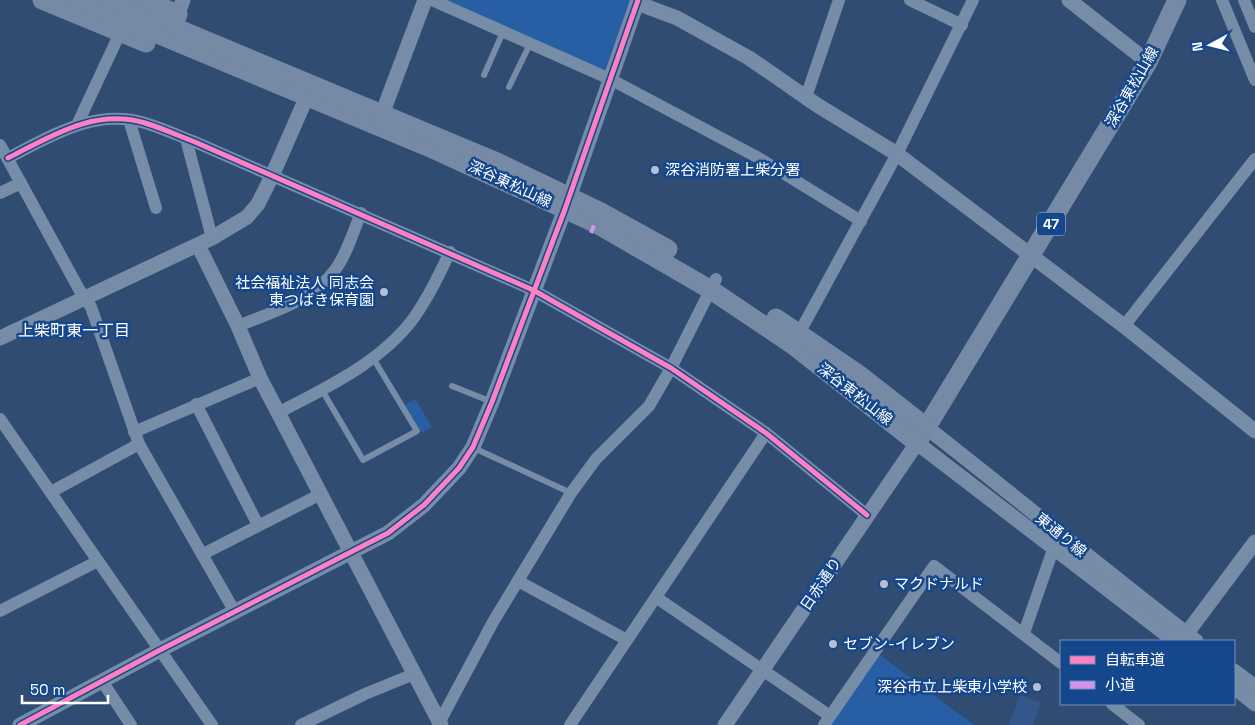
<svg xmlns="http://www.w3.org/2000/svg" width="1255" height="725" font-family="'Space Grotesk','Noto Sans JP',sans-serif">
<rect width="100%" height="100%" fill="#304c72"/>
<g fill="#285ea4">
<path d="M432,0h206l-28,79z"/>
<path d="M415,399l17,28 -10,6 -17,-28z"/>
<path d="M876,652l98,73h-148z"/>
</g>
<path fill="#33578a" d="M1020,695l21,8 -8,22h-24z"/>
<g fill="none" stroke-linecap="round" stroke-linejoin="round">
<g stroke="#778ca6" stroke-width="6">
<path d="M484,75l19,-43"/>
<path d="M509,87l21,-43"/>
<path d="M452,386l40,16"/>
<path d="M322,390l41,70 54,-29 -44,-73"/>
<path d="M474,448l97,45"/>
</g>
<g stroke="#778ca6" stroke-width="12">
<path d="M432,0l178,79 147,78 104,64"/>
<path d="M910,0l52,25"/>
<path d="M1222,0l33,80"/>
<path d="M1244,0l11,27"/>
<path d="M806,97l33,-97"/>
<path d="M129,120l27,88"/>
<path d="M77,125l43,-92"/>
<path d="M186,139l26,99"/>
<path d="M0,145l80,146 11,16 48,137 96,168"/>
<path d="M8,158c43,-22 87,-50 137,-35 17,5 34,13 50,19l338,148 138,78 95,65 101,82"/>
<path d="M0,193l21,-10"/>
<path d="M238,326c34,-14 75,-25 97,-56 12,-16 18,-38 26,-57"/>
<path d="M1124,326l131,-167"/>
<path d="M796,339l101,-185 76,-154"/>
<path d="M196,404l62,121"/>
<path d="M278,413c47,-25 102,-50 135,-94 15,-21 26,-44 37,-67"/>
<path d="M0,419l98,142 -98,50"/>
<path d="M134,432l126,-54"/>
<path d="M51,492l88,-48"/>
<path d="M203,554l118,-60"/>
<path d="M98,561l114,164"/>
<path d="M518,581l109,59"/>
<path d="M657,598l173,118"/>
<path d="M1024,633l32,-92"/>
<path d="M102,681l29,44"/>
<path d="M1112,704l27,21"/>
<path d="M301,725l64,-31 49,-20"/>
<path d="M438,725l55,-103 78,-129 25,-34 53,-53 22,-38 45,-89"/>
<path d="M570,725l196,-292"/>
<path d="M824,725l110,-159 127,97"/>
</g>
<g stroke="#778ca6" stroke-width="15">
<path d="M1069,0l79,62"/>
<path d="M637,3l40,15 72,40 68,47 80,49 227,172 131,105"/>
<path d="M178,14l5,-14"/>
<path d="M378,125l47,-125"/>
<path d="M198,245l40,81 22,52 181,347"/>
<path d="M0,338l212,-100 35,-21 11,-13 14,-28 39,-89"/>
<path d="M926,427c91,71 179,144 270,214"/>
<path d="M1181,641l74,-99"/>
<path d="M1234,671l21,16"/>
<path d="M1234,687l21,17"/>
<path d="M20,725l140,-75 228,-117 36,-28 35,-37 14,-21 19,-45 73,-193 73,-209"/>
<path d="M725,725l192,-282 258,198"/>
</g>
<g stroke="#778aa5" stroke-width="19">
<path d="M42,0l104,43"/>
<path d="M76,0l359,150 160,73 116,67 82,55 124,98 231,-381 29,-62"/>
<path d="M109,0l388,162 104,50 67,37"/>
<path d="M144,0l34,14 -5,13"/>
<path d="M776,318l81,55 69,54"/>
</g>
<path stroke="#d193ec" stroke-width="4" stroke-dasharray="8 4" stroke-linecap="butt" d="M591,233l4,-10"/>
<g stroke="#15478d" stroke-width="8">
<g id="cycleway">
<path d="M8,158c43,-22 87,-50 137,-35 17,5 34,13 50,19l338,148 138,78 95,65 101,82"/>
<path d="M20,725l140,-75 228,-117 36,-28 35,-37 14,-21 19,-45 73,-193 73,-209"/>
</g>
</g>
<use href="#cycleway" stroke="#ff80c0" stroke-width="5"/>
</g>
<g fill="#b7c0ce" stroke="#15478d" stroke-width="2">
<circle cx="655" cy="170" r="5"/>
<circle cx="384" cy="292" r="5"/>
<circle cx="884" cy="584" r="5"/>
<circle cx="833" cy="644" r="5"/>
<circle cx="1037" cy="687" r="5"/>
</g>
<g text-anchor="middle" stroke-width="5" stroke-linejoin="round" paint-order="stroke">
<rect fill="#15478d" stroke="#b9c8dd" stroke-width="1" x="1037" y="212.5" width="28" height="23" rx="4"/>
<g font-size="14" font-weight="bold" fill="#fff">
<text x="1051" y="229">47</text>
</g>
<g font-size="15" fill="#fff" stroke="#15478d">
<text transform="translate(1132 87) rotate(-60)" y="5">深谷東松山線</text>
<text transform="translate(510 184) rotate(25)" y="5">深谷東松山線</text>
<text transform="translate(855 394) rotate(38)" y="5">深谷東松山線</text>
<text transform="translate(1061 535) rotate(39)" y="5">東通り線</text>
<text transform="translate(821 584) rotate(-56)" y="5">日赤通り</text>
</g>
<g font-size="15" fill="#fff" stroke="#15478d" text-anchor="start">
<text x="665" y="175">深谷消防署上柴分署</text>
<text x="374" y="288" text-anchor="end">社会福祉法人 同志会<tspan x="374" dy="17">東つばき保育園</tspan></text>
<text x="894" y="589">マクドナルド</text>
<text x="843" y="649">セブン-イレブン</text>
<text x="1027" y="692" text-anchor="end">深谷市立上柴東小学校</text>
</g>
<g font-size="16" fill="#fff" stroke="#15478d">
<text x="74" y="336">上柴町東一丁目</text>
</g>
</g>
<rect x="1060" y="640" width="175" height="65" fill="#15478d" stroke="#7391bb"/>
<rect x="1070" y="656" width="25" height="8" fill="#ff80c0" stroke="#7391bb"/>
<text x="1105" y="665" font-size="15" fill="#ffffff">自転車道</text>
<rect x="1070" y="681" width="25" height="8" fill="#d193ec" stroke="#7391bb"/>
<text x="1105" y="690" font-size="15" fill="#ffffff">小道</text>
<g transform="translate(1210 45) rotate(263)" stroke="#15478d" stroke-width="4" paint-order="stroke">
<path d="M0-4L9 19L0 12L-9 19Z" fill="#ffffff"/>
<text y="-8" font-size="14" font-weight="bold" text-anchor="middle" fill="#ffffff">N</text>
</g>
<path d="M22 695v8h86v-8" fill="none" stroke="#ffffff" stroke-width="2.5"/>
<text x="30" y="695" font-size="15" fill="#ffffff" stroke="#15478d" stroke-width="4" paint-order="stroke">50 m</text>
</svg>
